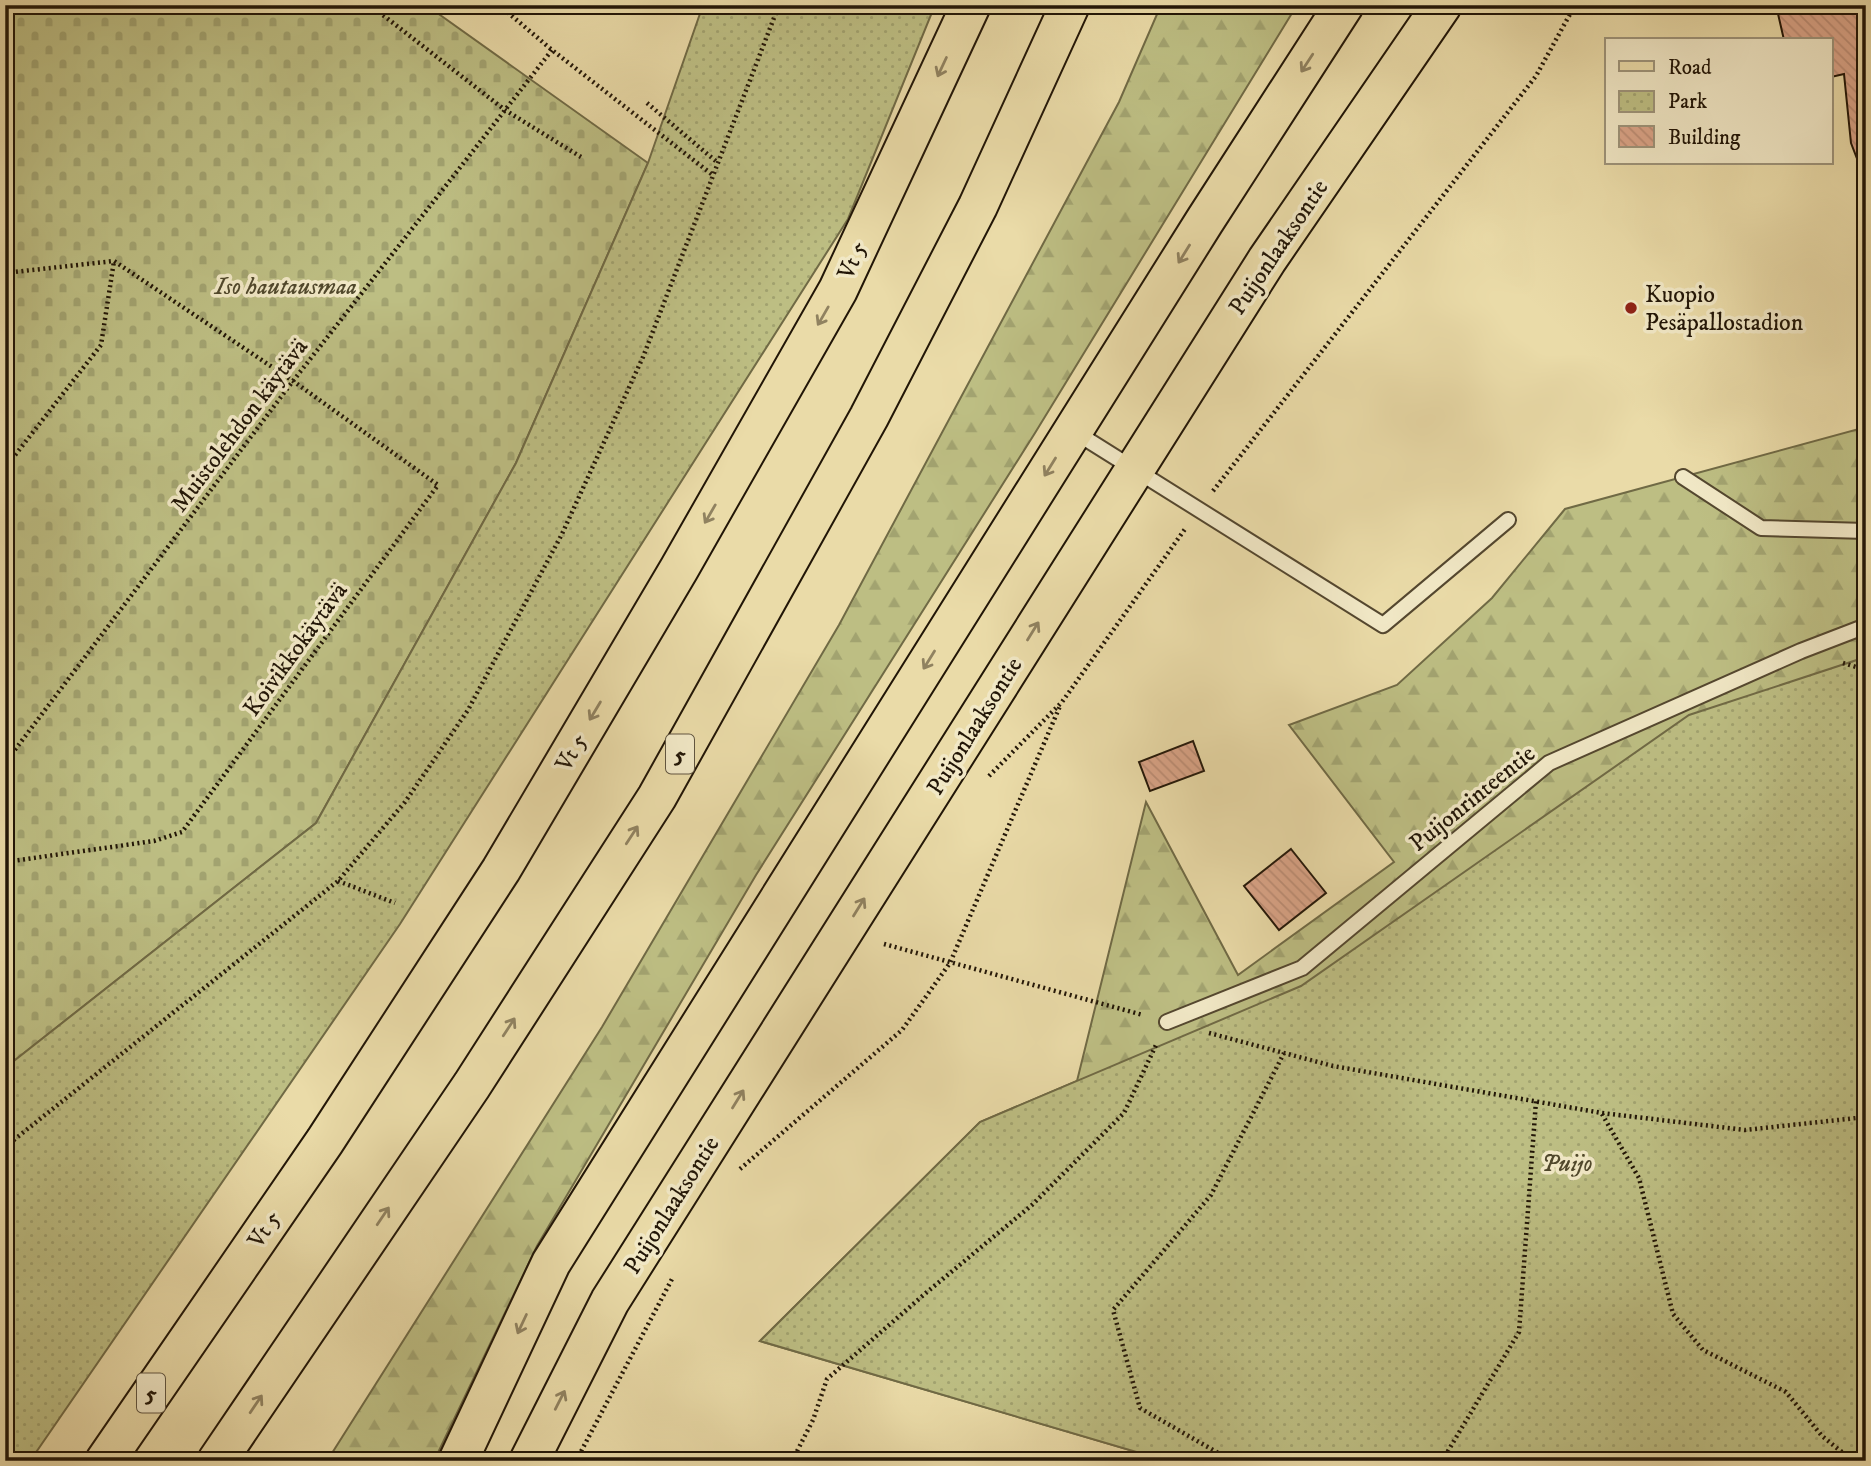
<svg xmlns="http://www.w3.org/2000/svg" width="1871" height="1466" font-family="'IM FELL DW Pica',serif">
<defs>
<pattern id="forest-firs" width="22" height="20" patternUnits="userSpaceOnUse" patternTransform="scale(1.75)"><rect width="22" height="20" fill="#bdbe83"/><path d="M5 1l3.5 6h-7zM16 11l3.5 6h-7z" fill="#a2a370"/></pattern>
<pattern id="cemetery-stones" width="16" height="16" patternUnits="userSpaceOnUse" patternTransform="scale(1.75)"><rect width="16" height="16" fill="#bdbe83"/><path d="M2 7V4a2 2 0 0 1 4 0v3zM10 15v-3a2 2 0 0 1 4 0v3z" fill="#a2a370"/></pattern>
<pattern id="park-dots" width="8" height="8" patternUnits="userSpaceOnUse" patternTransform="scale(1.75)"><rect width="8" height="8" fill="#bdbe83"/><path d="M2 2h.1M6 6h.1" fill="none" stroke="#a2a370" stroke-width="1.8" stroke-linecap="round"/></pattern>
<pattern id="building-back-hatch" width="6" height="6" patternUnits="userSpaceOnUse" patternTransform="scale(1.75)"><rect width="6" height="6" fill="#dba589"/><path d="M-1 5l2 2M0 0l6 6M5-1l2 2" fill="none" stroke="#bc8d75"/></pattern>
</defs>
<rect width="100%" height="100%" fill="#eadba8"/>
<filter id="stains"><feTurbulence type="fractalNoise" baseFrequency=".00286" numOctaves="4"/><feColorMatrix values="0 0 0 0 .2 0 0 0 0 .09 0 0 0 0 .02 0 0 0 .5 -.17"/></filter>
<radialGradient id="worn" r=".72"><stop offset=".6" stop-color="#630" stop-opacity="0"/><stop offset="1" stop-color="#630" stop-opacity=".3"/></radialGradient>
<g fill="url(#forest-firs)" stroke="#706a45" stroke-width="2">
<path d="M1161,5h136l-262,428 -279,442 -219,371 -103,215h-107l275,-434 237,-402 280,-523z"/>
<path d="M1866,427v1034h-699l-407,-120 220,-219 97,-41 69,-279 92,173 156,-113 -105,-137 108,-40 95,-87 73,-89z"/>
</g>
<path fill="url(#cemetery-stones)" stroke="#706a45" stroke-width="2" d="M5,5h421l222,158 -132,300 -200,360 -311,245z"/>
<g fill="url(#park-dots)" stroke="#706a45" stroke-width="2">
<path d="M703,5h232l-87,214 -448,705 -370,537h-25v-393l311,-245 200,-360 132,-300z"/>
<path d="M1866,657v804h-699l-407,-120 220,-219 321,-136 388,-271z"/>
</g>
<g fill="url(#building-back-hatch)" stroke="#221607" stroke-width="2">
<path d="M1776,5h82v12l8,-11v176l-15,-39 -7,-69 -13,3v-37h-47z"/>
<path d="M1193,741l11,30 -54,20 -11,-29z"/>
<path d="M1291,849l35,44 -47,37 -35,-44z"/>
</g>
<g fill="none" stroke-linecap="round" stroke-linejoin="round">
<g stroke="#54472f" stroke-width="18">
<g id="lane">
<path d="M1075,432l308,193 125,-105"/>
<path d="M1683,477l78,51 105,3"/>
<path d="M1167,1022l135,-54 247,-205 252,-112 65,-25"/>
</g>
</g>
<g stroke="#221607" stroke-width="42">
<g id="primary">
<path d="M458,1461l93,-198 653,-1041 140,-217"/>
<path d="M529,1461l81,-160 657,-1041 175,-255"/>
</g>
</g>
<g stroke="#221607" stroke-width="42">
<g id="highway">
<path d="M105,1461l220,-320 176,-271 178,-301 159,-279 133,-285"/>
<path d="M217,1461l255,-376 185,-288 212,-380 109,-211 92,-201"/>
</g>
</g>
<g stroke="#221607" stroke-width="4.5" stroke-dasharray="2 3.5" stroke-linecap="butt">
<path d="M370,5l135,105 76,47"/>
<path d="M499,5l53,45 162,126"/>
<path d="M1627,5l5,9"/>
<path d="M647,103l71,60"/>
<path d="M5,273l109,-12 179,120 145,104 -256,347 -28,9 -149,21"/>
<path d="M5,468l96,-123 13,-84"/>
<path d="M1213,491l323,-415 39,-71"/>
<path d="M1843,663l23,7"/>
<path d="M5,763l288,-382 259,-331"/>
<path d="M989,776l73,-74 123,-173"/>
<path d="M338,881l57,22"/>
<path d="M884,944l259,71"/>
<path d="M1209,1033l124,33 269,47 143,17 121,-13"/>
<path d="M1602,1114l37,64 34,136 30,36 83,42 36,44 31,25"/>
<path d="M5,1147l333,-266 67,-79 63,-92 94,-176 81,-177 136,-352"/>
<path d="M740,1169l162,-139 48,-67 110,-257"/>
<path d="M576,1461l96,-182"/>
<path d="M792,1461l21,-41 14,-41 100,-87 105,-87 92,-92 32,-68"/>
<path d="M1232,1461l-92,-53 -27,-98 98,-115 73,-142"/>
<path d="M1442,1461l77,-129 17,-231"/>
</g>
<use href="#lane" stroke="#f1e8c6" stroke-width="14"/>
<use href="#primary" stroke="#eadba8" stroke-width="38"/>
<use href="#highway" stroke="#eadba8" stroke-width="38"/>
</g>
<defs><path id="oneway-shaft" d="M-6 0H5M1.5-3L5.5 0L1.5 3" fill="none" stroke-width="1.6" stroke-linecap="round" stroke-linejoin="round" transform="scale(1.75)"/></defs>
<g stroke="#908260">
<use href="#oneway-shaft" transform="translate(1307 63) rotate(123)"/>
<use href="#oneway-shaft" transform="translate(942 67) rotate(115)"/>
<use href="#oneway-shaft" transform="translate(1184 254) rotate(122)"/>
<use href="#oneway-shaft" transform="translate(823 316) rotate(120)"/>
<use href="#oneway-shaft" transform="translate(1050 467) rotate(122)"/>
<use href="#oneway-shaft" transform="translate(710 514) rotate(120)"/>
<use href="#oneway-shaft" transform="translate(1033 631) rotate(-58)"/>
<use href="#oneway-shaft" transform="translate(929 660) rotate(122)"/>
<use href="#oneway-shaft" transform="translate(595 711) rotate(121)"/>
<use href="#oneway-shaft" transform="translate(632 835) rotate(-57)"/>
<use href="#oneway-shaft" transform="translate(859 907) rotate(-58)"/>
<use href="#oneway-shaft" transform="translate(509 1027) rotate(-57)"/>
<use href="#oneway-shaft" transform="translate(738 1099) rotate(-58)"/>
<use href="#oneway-shaft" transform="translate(383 1216) rotate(-56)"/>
<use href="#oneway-shaft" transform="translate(522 1324) rotate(115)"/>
<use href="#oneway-shaft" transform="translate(560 1400) rotate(-63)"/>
<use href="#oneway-shaft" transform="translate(256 1404) rotate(-56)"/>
</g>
<circle fill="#8f2418" stroke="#f1e8c6" stroke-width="2.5" cx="1631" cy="308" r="7"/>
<g text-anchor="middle" stroke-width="7" stroke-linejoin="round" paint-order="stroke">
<g fill="#f1e8c6" stroke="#605540" stroke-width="2">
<rect x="666" y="734.5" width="28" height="39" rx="5"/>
<rect x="137" y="1373.5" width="28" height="39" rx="5"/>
</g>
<g font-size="23" font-weight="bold" fill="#221607">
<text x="680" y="762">5</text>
<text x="151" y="1401">5</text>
</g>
<g font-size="24" fill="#221607" stroke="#f1e8c6">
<text transform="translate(1278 247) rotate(-56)" y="8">Puijonlaaksontie</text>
<text transform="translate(852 260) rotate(-65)" y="8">Vt 5</text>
<text transform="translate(239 425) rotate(-53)" y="8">Muistolehdon käytävä</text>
<text transform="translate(295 649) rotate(-54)" y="8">Koivikkokäytävä</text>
<text transform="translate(974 726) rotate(-58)" y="8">Puijonlaaksontie</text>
<text transform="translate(571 752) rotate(-59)" y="8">Vt 5</text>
<text transform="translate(1472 798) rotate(-39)" y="8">Puijonrinteentie</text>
<text transform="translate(671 1205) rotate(-58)" y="8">Puijonlaaksontie</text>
<text transform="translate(264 1229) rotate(-55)" y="8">Vt 5</text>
</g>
<g font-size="24" font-style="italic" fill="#50482c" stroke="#f1e8c6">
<text x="286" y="294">Iso hautausmaa</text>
<text x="1567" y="1171">Puijo</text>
</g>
<g font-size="24" fill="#221607" stroke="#f1e8c6" text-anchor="start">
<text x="1645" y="302">Kuopio<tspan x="1645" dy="28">Pesäpallostadion</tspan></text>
</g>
</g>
<rect width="1871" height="1466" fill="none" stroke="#eadba8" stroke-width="28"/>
<rect x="7" y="7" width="1857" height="1452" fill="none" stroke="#221607" stroke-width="3.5"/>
<rect x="14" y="14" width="1843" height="1438" fill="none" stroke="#221607" stroke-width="2"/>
<rect x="1605" y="38" width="228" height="126" fill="#f1e8c6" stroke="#9e947a" stroke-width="2"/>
<rect x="1619" y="61" width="35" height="10" fill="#eadba8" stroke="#9e947a" stroke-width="2"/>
<text x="1668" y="74" font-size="21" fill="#221607">Road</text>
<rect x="1619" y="91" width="35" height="21" fill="url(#park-dots)" stroke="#9e947a" stroke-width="2"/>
<text x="1668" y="108" font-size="21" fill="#221607">Park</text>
<rect x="1619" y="126" width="35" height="21" fill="url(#building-back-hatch)" stroke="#9e947a" stroke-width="2"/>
<text x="1668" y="144" font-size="21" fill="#221607">Building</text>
<rect width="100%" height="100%" filter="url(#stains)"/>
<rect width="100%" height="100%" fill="url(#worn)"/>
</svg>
